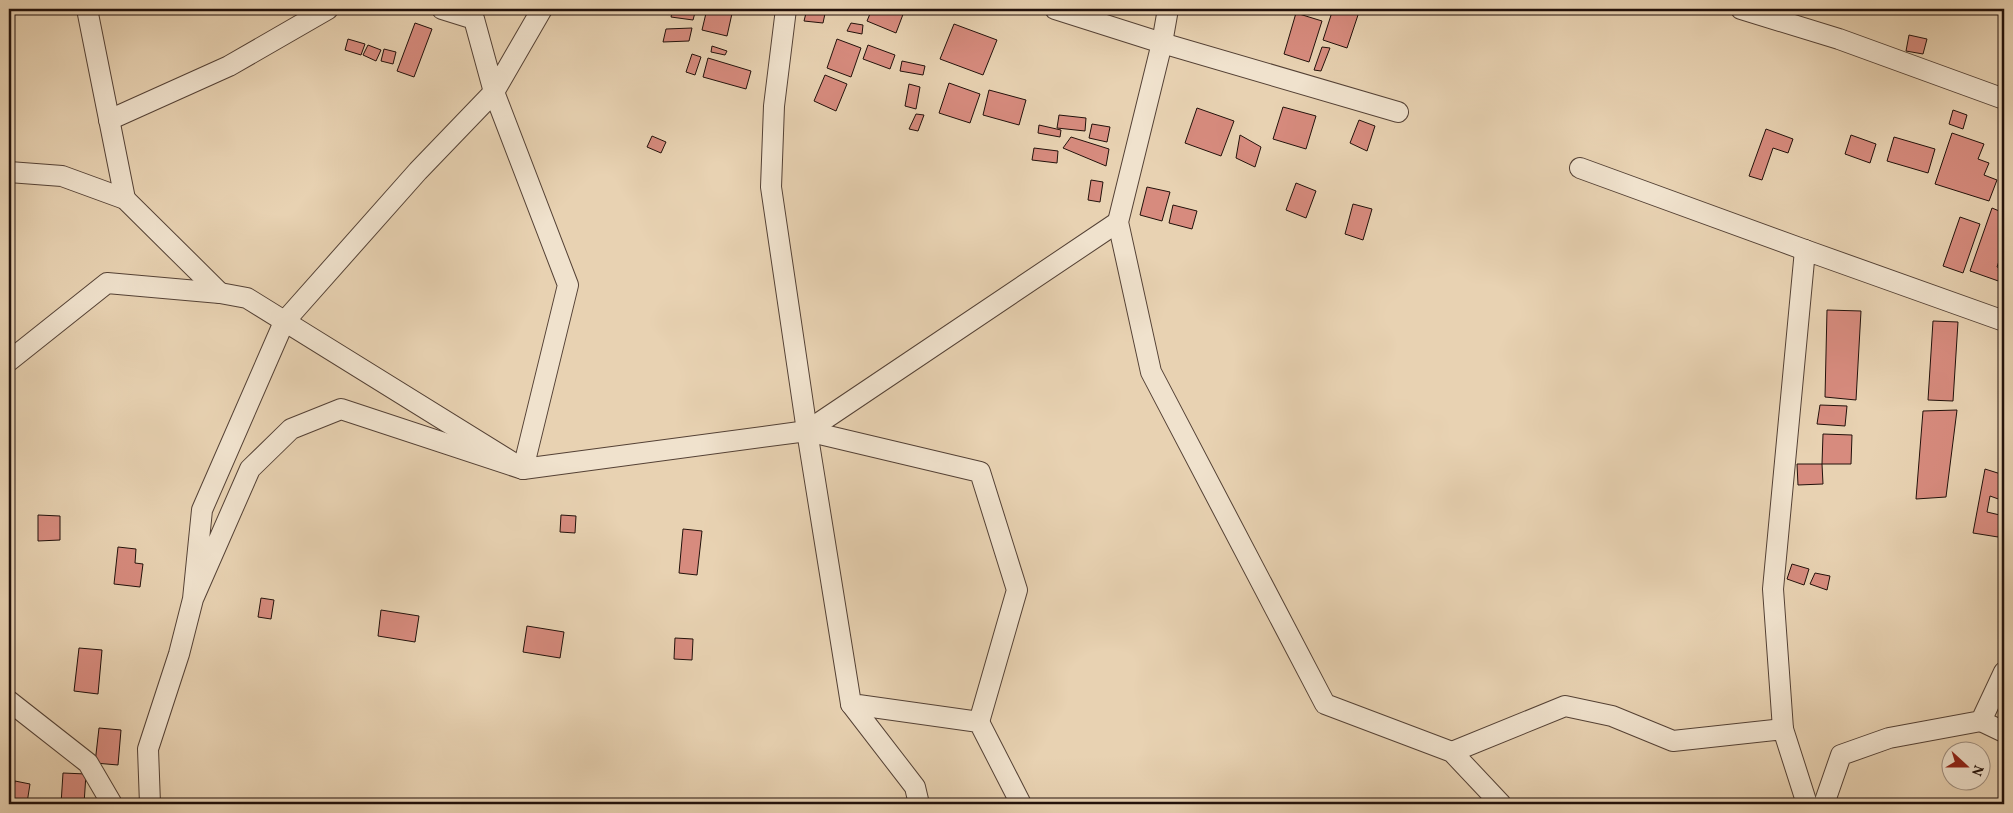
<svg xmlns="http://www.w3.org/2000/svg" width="2013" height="813" font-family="Vollkorn,serif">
<rect width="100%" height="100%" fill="#e8d2b2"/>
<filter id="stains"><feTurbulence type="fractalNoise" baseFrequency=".004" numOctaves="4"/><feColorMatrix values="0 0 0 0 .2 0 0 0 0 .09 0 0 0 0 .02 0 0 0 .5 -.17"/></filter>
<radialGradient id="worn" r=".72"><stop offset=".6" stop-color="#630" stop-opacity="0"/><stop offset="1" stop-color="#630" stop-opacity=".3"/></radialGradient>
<g fill="#d78b7e" stroke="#22110b">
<path d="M673,9h23l-3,11 -22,-3z"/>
<path d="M707,9h26l-6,27 -25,-6z"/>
<path d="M807,9h19l-3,14 -19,-2z"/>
<path d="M872,9h33l-9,24 -29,-12z"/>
<path d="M1333,9h27l-13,39 -24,-8z"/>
<path d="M1296,13l26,8 -13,41 -25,-8z"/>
<path d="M415,23l17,6 -18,48 -17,-6z"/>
<path d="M851,23l12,2 -1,9 -15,-3z"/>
<path d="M954,24l43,16 -14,35 -43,-16z"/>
<path d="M692,28l-3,13 -26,1 3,-13z"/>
<path d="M1909,35l18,4 -4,15 -17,-3z"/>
<path d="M348,39l17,5 -4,11 -16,-5z"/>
<path d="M837,39l24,9 -10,29 -24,-9z"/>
<path d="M368,45l13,5 -5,11 -13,-6z"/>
<path d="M868,45l27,10 -5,14 -27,-10z"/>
<path d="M712,46l15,5 -2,4 -14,-3z"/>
<path d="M1322,47l8,1 -9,23 -7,-1z"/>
<path d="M384,49l12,3 -3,12 -12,-3z"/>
<path d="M692,54l9,3 -6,18 -9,-3z"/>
<path d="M708,58l43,13 -5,18 -43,-12z"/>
<path d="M902,61l23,5 -2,9 -23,-4z"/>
<path d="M825,75l22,9 -11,27 -22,-10z"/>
<path d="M949,83l31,11 -10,29 -31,-10z"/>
<path d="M909,84l11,3 -4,22 -11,-3z"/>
<path d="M989,90l37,10 -7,25 -36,-10z"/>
<path d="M1283,107l33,9 -10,33 -33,-10z"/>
<path d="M1197,108l37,13 -13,35 -36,-13z"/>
<path d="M1953,110l14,5 -4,14 -14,-5z"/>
<path d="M916,114l8,1 -6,16 -9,-2z"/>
<path d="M1059,115l27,3 -1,13 -28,-3z"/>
<path d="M1359,120l16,6 -8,25 -17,-8z"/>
<path d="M1092,124l18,3 -3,15 -18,-4z"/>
<path d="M1039,125l22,5 -1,7 -22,-4z"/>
<path d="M1766,129l27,10 -5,14 -15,-5 -11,32 -13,-4z"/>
<path d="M1952,133l32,11 -6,15 11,4 -5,12 13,5 -8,21 -54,-17z"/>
<path d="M1240,135l21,12 -6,20 -19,-9z"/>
<path d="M1851,135l25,9 -6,19 -25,-9z"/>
<path d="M652,136l14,6 -5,11 -14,-6z"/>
<path d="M1071,137l38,12 -3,17 -43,-18z"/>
<path d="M1894,137l41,12 -7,24 -41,-12z"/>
<path d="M1034,148l24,3 -1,12 -25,-3z"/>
<path d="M1091,180l12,2 -3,20 -12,-2z"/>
<path d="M1296,183l20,8 -10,27 -20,-8z"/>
<path d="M1147,187l23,5 -8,29 -22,-6z"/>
<path d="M1353,204l19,5 -9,31 -18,-6z"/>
<path d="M1173,205l24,6 -5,18 -23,-6z"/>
<path d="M1992,208l12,5v33l-7,21 7,3v13l-34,-12z"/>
<path d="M1960,217l20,7 -17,49 -20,-7z"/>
<path d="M1827,310l34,1 -5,89 -31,-3z"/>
<path d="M1933,321l25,1 -5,79 -25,-1z"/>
<path d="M1820,405l27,1 -2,20 -28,-2z"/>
<path d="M1957,410l-11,87 -30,2 7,-88z"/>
<path d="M1823,434l29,1 -1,29h-29z"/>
<path d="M1797,464h25l1,20 -25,1z"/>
<path d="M1985,469l19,6v26l-14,-5 -3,16 17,4 -6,21 -25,-4z"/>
<path d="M38,515l22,1v24l-22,1z"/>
<path d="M561,515l15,1 -1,17 -15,-1z"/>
<path d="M683,529l19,2 -5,44 -18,-2z"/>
<path d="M118,547l18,2 -1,14 8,1 -3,23 -26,-3z"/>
<path d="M1792,564l17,5 -5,16 -17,-6z"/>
<path d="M1815,573l15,3 -3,14 -17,-6z"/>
<path d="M261,598l13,2 -3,19 -13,-2z"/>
<path d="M381,610l38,6 -4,26 -37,-6z"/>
<path d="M527,626l37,6 -4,26 -37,-6z"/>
<path d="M675,638l18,1 -1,21 -18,-1z"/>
<path d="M79,648l23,2 -4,44 -24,-3z"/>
<path d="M99,728l22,2 -3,35 -23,-2z"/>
<path d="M63,773l23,1 -2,30h-23z"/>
<path d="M15,781l15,3 -3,19 -15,-3z"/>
</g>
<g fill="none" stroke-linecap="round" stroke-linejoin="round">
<g stroke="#544135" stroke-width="22">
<g id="minor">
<path d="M87,9l38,190"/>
<path d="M442,9l32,10 20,73 48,-83"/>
<path d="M786,9l-12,97 -3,81 36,244 44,273 128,18 42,82"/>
<path d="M1055,9l107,34 236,69"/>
<path d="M1168,9l-6,34 -44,179 33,150 174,332 127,48 49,52"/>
<path d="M1741,9l98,30 165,60"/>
<path d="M109,120l120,-54 99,-57"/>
<path d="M1580,168l225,82"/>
<path d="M9,172l53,4 63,23 95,94"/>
<path d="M9,361l98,-78 113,10 27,5 276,171 284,-38 311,-209"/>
<path d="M807,431l173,41 37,118 -38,132"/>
<path d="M9,701l79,62 24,41"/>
<path d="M851,704l64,83 4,17"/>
<path d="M1981,721l23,11"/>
<path d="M1783,729l-10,-140 32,-339 199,71"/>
<path d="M1452,752l113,-46 47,10 61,25 110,-12 24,75"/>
<path d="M150,804l-2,-55 31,-95 14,-55 9,-89 82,-188 134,-151 76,-79 74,193 -45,184 -182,-60 -50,20 -41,40 -57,130"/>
<path d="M1824,804l17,-49 48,-17 92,-17 23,-49"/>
</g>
</g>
<use href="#minor" stroke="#f0e2cd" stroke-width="20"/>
</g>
<rect width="2013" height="813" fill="none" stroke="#e8d2b2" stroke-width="30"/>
<rect x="10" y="10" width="1993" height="793" fill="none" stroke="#22110b" stroke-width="2.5"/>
<rect x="15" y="15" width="1983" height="783" fill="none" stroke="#22110b"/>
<g transform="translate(1966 766) rotate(111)"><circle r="24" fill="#f0e2cd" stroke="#9e8e7f"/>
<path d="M0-4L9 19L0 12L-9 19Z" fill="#8f2418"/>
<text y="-8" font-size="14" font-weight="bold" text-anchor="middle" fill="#22110b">N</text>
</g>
<rect width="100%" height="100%" filter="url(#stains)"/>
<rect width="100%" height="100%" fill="url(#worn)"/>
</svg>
